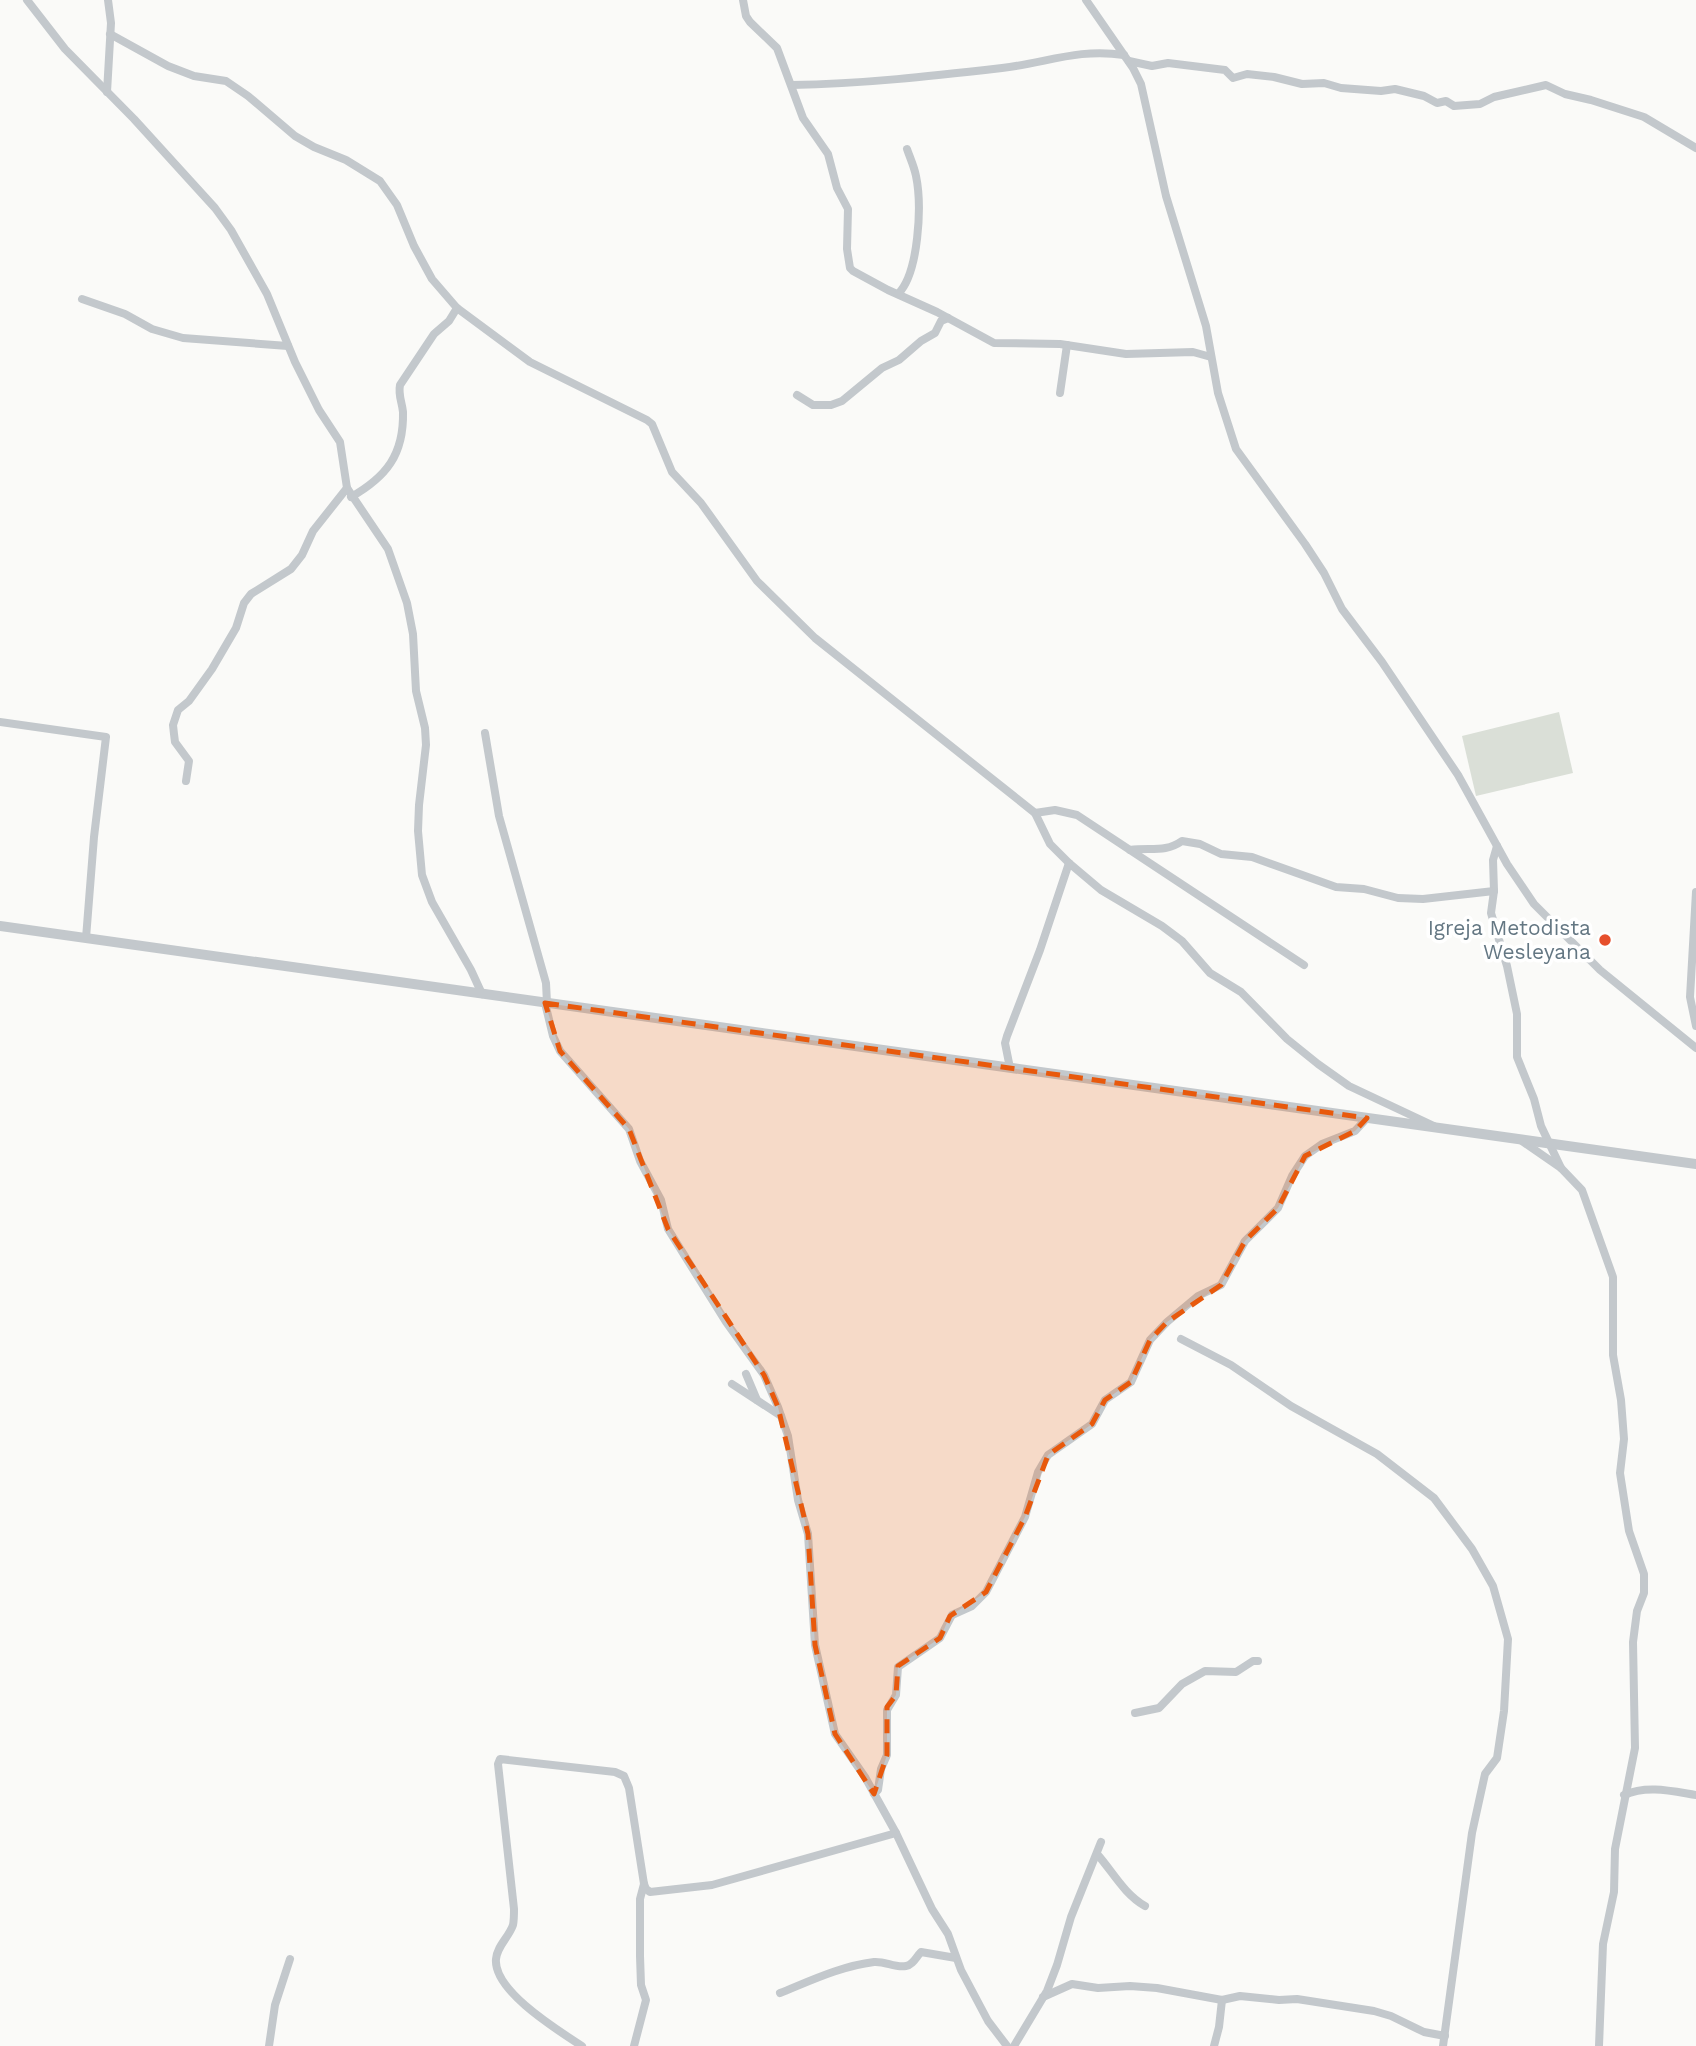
<svg xmlns="http://www.w3.org/2000/svg" width="1696" height="2046" font-family="'Work Sans',sans-serif">
<rect width="100%" height="100%" fill="#fafaf8"/>
<path fill="#dadfd7" d="M1559,712l14,61 -97,23 -14,-60z"/>
<g fill="none" stroke-linecap="round" stroke-linejoin="round">
<g stroke="#c3c8cc" stroke-width="8">
<path d="M27,0l38,49 69,70 81,89 16,22 36,64 28,68 24,48 21,32 7,46 41,61 19,54 6,31 3,57 9,37 1,17 -7,60 -1,26 4,44 10,27 39,68 11,24"/>
<path d="M743,0l3,16 4,6 27,26 26,70 25,36 9,34 11,21 -1,40 3,19 3,3 35,19 49,22 57,31 66,1 66,10 67,-2 18,5"/>
<path d="M1086,0l47,68 8,16 25,112 40,130 12,67 18,56 69,95 19,29 18,36 40,53 76,113 49,89 27,40 66,66 96,78"/>
<path d="M110,34l58,32 26,10 32,5 22,15 47,40 19,11 32,13 34,21 17,24 17,41 18,33 25,29 73,54 117,58 5,4 20,48 29,31 56,78 58,57 220,175 15,31 19,19 32,27 61,36 20,15 28,32 31,19 46,47 31,25 31,22 85,40"/>
<path d="M1129,61l23,5 16,-3 57,7 8,8 14,-4 27,3 28,7 22,-1 17,5 40,3 14,-2 29,7 13,7 9,-2 8,5 26,-2 14,-7 52,-12 19,9 26,6 53,17 52,31"/>
<path d="M792,85c70,-1 140,-9 210,-17 44,-5 76,-20 122,-13"/>
<path d="M107,92l4,-69 -3,-23"/>
<path d="M898,294c21,-21 24,-89 18,-118 -2,-10 -6,-18 -9,-27"/>
<path d="M82,299l43,15 27,15 31,9 105,8"/>
<path d="M1060,393l7,-48"/>
<path d="M797,395l16,10h18l11,-4 40,-33 17,-8 22,-19 14,-8 6,-12 7,-3"/>
<path d="M351,497c35,-20 53,-42 52,-85 -1,-10 -5,-17 -3,-27l34,-51 15,-13 8,-13"/>
<path d="M0,722l106,15 -12,100 -8,101"/>
<path d="M485,733l14,83 47,167 1,20"/>
<path d="M186,781l3,-20 -14,-19 -1,-8 -1,-9 5,-15 11,-9 23,-32 24,-41 8,-25 7,-9 40,-25 11,-14 11,-24 34,-43"/>
<path d="M1035,813l20,-3 22,5 227,150"/>
<path d="M1497,846l-4,14 1,31 -3,22 16,53 10,48v43l17,42 7,27 20,42"/>
<path d="M1130,850c20,-3 35,3 52,-9l18,3 21,10 31,3 84,30 28,2 34,9 25,1 71,-8"/>
<path d="M1696,892l-6,105 6,29"/>
<path d="M545,1003l8,33 7,15 69,78 11,32 21,39 7,29 58,93 38,53 14,32 10,29 10,64 10,34 7,111 20,89 30,43 31,56 36,76 16,25 13,36 27,51 19,25"/>
<path d="M1010,1068l-5,-25 2,-7 33,-86 29,-87"/>
<path d="M1519,1139l42,29 21,22 31,87v78l8,45 3,39 -4,34 9,58 15,43v19l-7,18 -4,31 2,106 -20,101 -1,43 -11,52 -4,102"/>
<path d="M1181,1339l50,26 60,41 86,48 57,44 38,51 21,37 15,53 -4,72 -7,47 -12,16 -13,59 -29,213"/>
<path d="M746,1374l11,26"/>
<path d="M732,1384l49,32"/>
<path d="M1135,1713l24,-5 23,-24 23,-13 31,1 17,-11h5"/>
<path d="M874,1794l4,-4 3,-21 6,-14v-45l9,-15 2,-28 42,-29 12,-23 20,-9 14,-14 39,-75 13,-45 10,-17 44,-31 13,-24 26,-18 19,-42 17,-18 31,-26 23,-11 24,-44 33,-33 14,-32 13,-20 17,-12 33,-13 12,-13"/>
<path d="M1624,1795c23,-10 47,-4 72,0"/>
<path d="M1097,1854c16,18 27,40 48,52"/>
<path d="M780,1993c30,-12 61,-27 94,-31 11,-1 21,6 32,4 7,-1 10,-9 15,-14l35,6"/>
<path d="M1043,1997l29,-13 26,4 32,-2 27,2 65,12 18,-4 39,4 18,-1 77,12 17,5 33,16 21,4"/>
<path d="M269,2046l6,-41 15,-46"/>
<path d="M582,2046c-23,-15 -89,-55 -86,-87 1,-13 13,-22 17,-34 1,-5 1,-11 1,-16l-16,-145 2,-5 115,13 9,4 5,12 15,96 2,5 4,3 62,-7 184,-52"/>
<path d="M634,2046l12,-46 -5,-15 -1,-29v-57l4,-15"/>
<path d="M1014,2046l33,-55 10,-26 14,-48 30,-75"/>
<path d="M1214,2046l5,-19 3,-27"/>
</g>
<path stroke="#c3c8cc" stroke-width="10" d="M0,926l1696,238"/>
</g>
<path fill="#e8590c" fill-opacity="0.2" stroke="#e8590c" stroke-width="5" stroke-dasharray="14 9" stroke-linejoin="round" d="M545,1003l822,115 -12,13 -50,25 -27,52 -33,33 -24,44 -54,37 -17,18 -19,42 -26,18 -13,24 -44,31 -23,62 -39,75 -36,24 -10,22 -42,28 -2,29 -9,12v48l-13,39 -39,-60 -20,-89 -7,-111 -30,-127 -14,-32 -96,-146 -39,-100 -69,-78z"/>
<circle fill="#e64f2c" stroke="#fff" stroke-width="2.5" cx="1605" cy="940" r="7"/>
<g text-anchor="middle" stroke-width="7" stroke-linejoin="round" paint-order="stroke">
<g font-size="21" fill="#647783" stroke="#fff" text-anchor="end">
<text x="1591" y="935">Igreja Metodista<tspan x="1591" dy="24">Wesleyana</tspan></text>
</g>
</g>
</svg>
